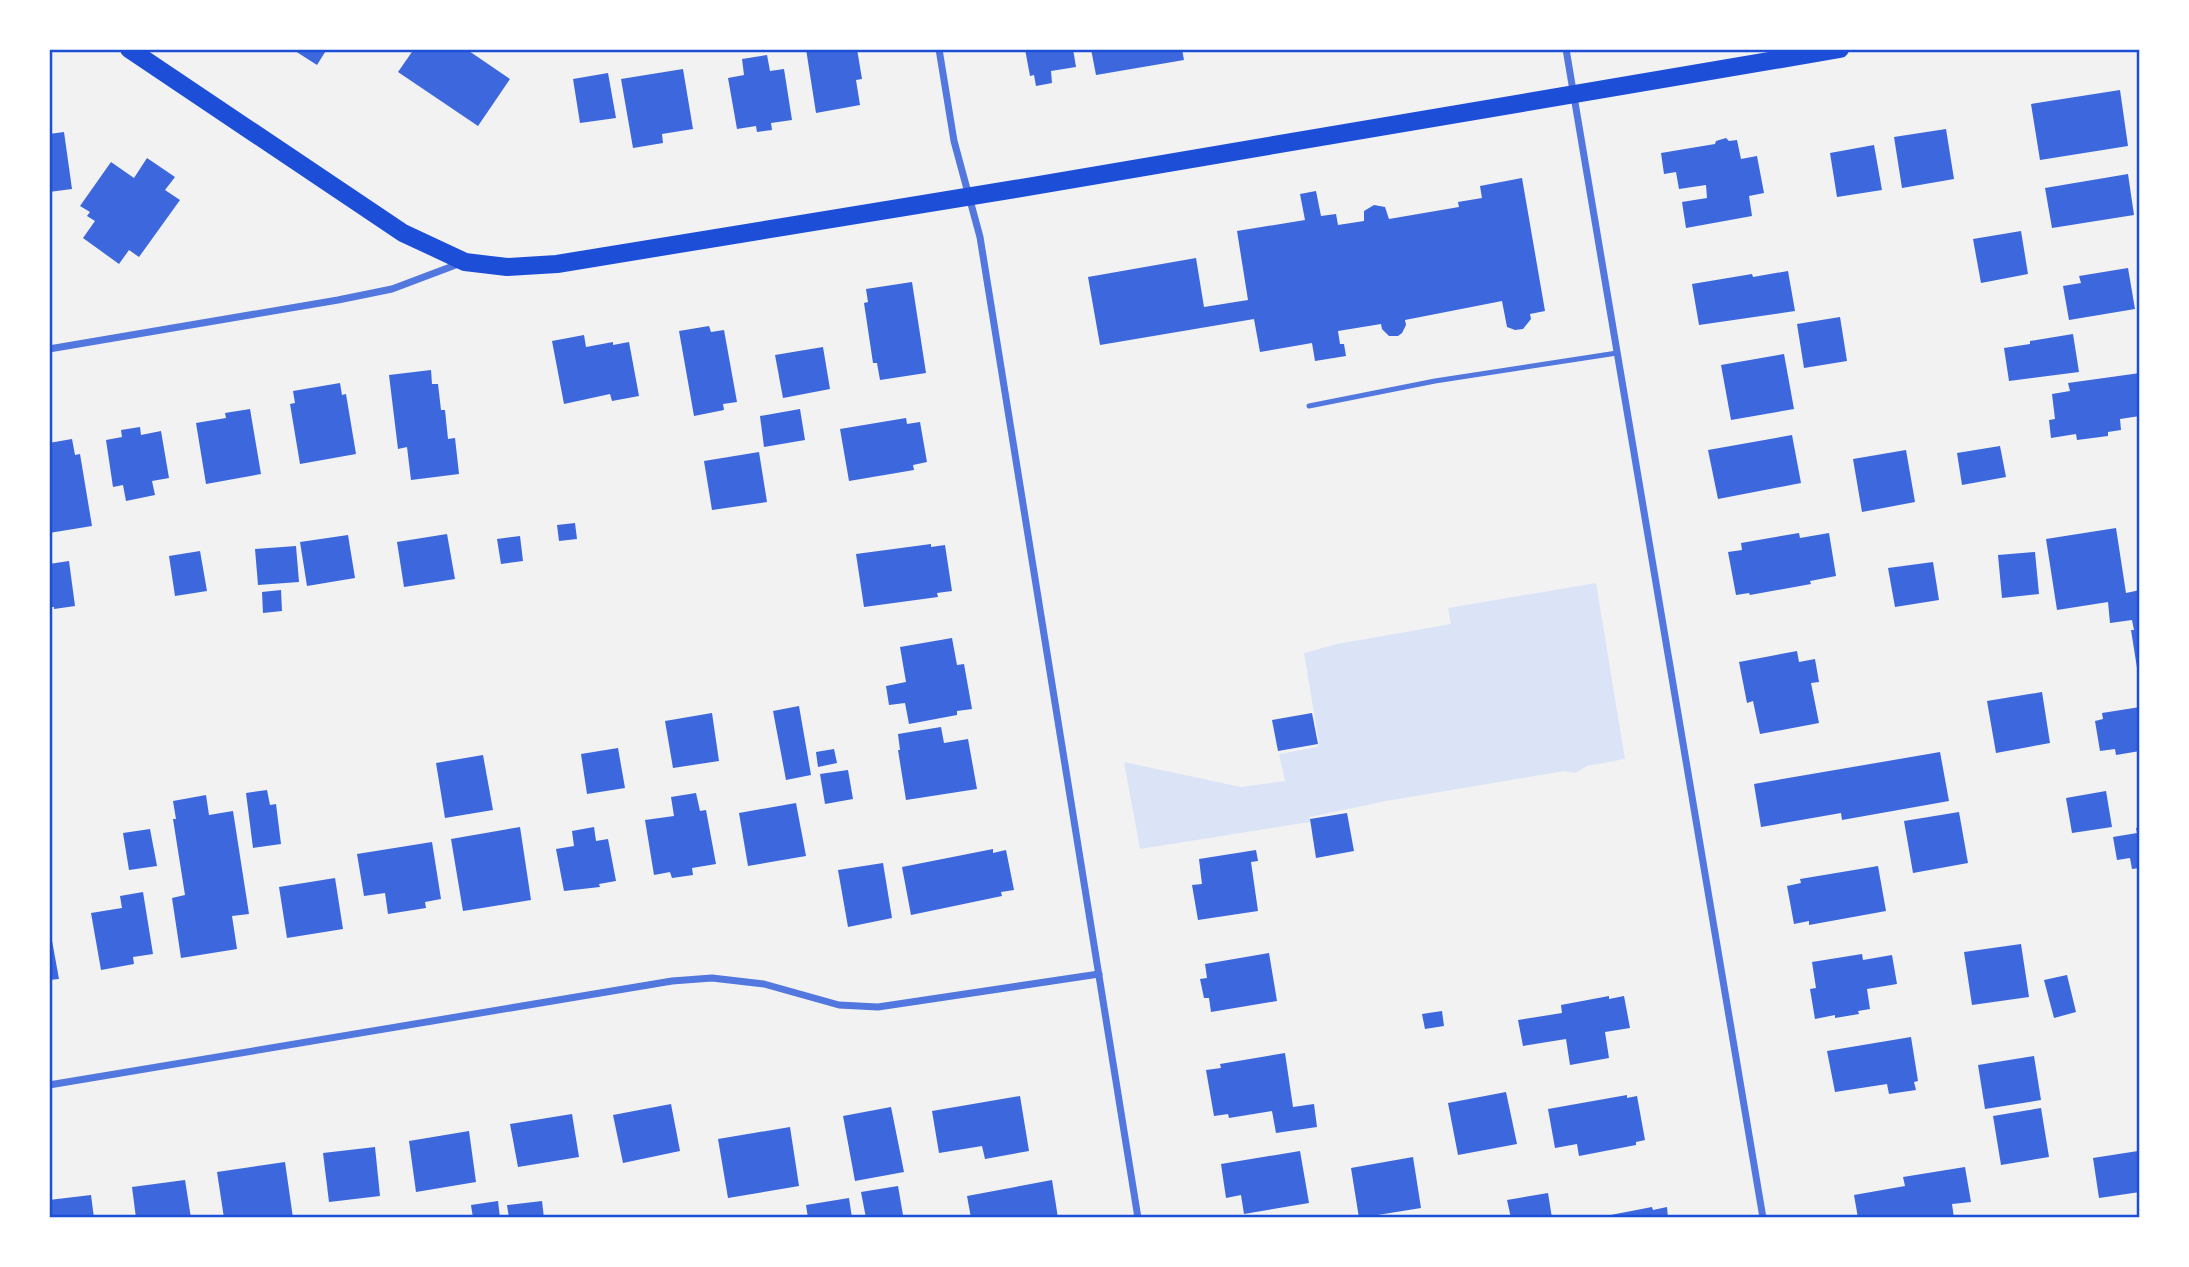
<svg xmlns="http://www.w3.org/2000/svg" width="2189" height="1267" font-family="'Open Sans',sans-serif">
<rect width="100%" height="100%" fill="#f2f2f2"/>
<path fill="#dbe4f7" d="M1596,583l29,176 -38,7 -12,7 -10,-2 -179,30 -76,16v5l-170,27 -16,-87 117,25 44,-6 -6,-27 38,-7 2,-4 -15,-90 33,-9 114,-20 -3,-16z"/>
<g fill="#3d67dc">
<path d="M292,49h35l-10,16z"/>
<path d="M414,49h52l44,30 -32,47 -80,-54z"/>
<path d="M806,49h51l5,30 -6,1 4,25 -44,8z"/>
<path d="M1025,49h48l3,18 -25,4 1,12 -16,3 -2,-11 -4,1z"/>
<path d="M1091,49h91l2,11 -88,15z"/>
<path d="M767,55l3,16 14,-2 8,51 -21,3 1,7 -15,2 -1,-6 -19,3 -9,-51 16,-3 -2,-16z"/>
<path d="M683,69l10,60 -31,5 1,9 -30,5 -12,-69z"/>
<path d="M608,73l8,45 -36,5 -7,-44z"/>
<path d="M2120,90l8,56 -88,14 -9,-56z"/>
<path d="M1946,129l8,50 -52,9 -8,-51z"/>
<path d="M64,132l8,57 -23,3v-58z"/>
<path d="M1726,138l3,3 8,-1 4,19 16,-3 7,37 -15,3 3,20 -66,12 -4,-26 25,-4 -1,-13 -27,4 -3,-17 -12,2 -3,-21 54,-9 1,-3z"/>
<path d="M1874,145l8,45 -45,7 -7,-44z"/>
<path d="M147,158l28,19 -10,13 15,10 -41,57 -10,-7 -10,14 -36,-26 12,-17 -8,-5 3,-4 -10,-6 31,-44 23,16z"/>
<path d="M2128,174l6,41 -82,13 -7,-40z"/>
<path d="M1522,178l23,133 -15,3 1,5 -8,10 -8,1 -8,-3 -5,-26 -97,19 1,5 -4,8 -4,3h-9l-7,-7 -1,-5 -43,7 2,13h4l2,12 -31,5 -3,-18 -52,9 -6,-33 -154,26 -12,-68 108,-19 8,49 44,-7 -11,-69 68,-11 -5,-26 16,-3 5,25 15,-2 2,11 26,-4v-10l10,-6 11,2 4,12 70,-12 -1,-5 24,-4 -2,-12z"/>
<path d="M2021,231l7,43 -47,9 -8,-44z"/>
<path d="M2128,268l7,41 -66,11 -6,-34 18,-3 -2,-7z"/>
<path d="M1788,271l7,40 -96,14 -7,-41 60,-10 1,3z"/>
<path d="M912,282l14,91 -46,7 -3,-17h-4l-9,-60 4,-1 -2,-13z"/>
<path d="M1840,317l7,44 -43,7 -7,-44z"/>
<path d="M709,326l2,6 13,-2 13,72 -14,2 1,6 -30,6 -15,-85z"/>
<path d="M2073,334l6,38 -70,9 -5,-33 26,-4v-3z"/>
<path d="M584,335l2,12 27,-5v3l16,-3 10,54 -27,5 -2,-7 -46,10 -12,-63z"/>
<path d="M823,347l7,42 -47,9 -8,-43z"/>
<path d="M1784,354l10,55 -63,11 -10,-55z"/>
<path d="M431,370l1,14h6l3,26h4l3,29 7,-1 4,36 -48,6 -4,-33 -9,2 -9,-74z"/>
<path d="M2140,373v43l-20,3 1,11 -13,2v4l-31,4 -1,-6 -25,4 -2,-18 6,-1 -3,-25 18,-3 -2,-8z"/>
<path d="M340,383l2,12 4,-1 10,60 -56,10 -10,-60 5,-1 -2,-12z"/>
<path d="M250,409l11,65 -55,10 -10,-61 30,-5 -1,-5z"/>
<path d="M800,409l5,31 -41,7 -4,-31z"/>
<path d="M906,418l1,6 13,-2 7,40 -14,3 1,5 -65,11 -9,-52z"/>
<path d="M140,427l1,8 20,-4 8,47 -17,3 3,14 -29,6 -3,-16 -10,2 -7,-47 16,-3 -1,-7z"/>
<path d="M1792,435l9,48 -83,16 -10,-49z"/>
<path d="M72,439l3,16 5,-1 12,72 -43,7v-90z"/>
<path d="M2000,446l6,31 -44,8 -5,-32z"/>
<path d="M1906,450l9,52 -53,10 -9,-53z"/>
<path d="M759,452l8,50 -55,8 -8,-49z"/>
<path d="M575,523l2,16 -18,2 -2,-16z"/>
<path d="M2116,528l10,65 14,-3v77l-3,1 -6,-38h3l-2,-10 -22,3 -2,-21 -51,8 -11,-71z"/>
<path d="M1799,533l1,5 29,-5 7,43 -26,5 1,3 -61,11 -1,-2 -13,2 -8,-43 14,-2 -1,-7z"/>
<path d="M447,534l8,45 -51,8 -7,-45z"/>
<path d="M348,535l7,43 -48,8 -7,-44z"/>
<path d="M520,536l3,25 -22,3 -4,-25z"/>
<path d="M931,544v3l14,-2 7,46 -15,2 1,4 -74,10 -8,-53z"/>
<path d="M296,546l3,36 -41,3 -3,-36z"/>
<path d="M200,551l7,40 -32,5 -6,-40z"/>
<path d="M2035,552l4,42 -37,4 -4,-43z"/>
<path d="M69,561l6,45 -21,3v-2h-5v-43z"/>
<path d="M1933,562l6,38 -44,7 -7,-39z"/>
<path d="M281,590l1,21 -19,2 -1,-21z"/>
<path d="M952,638l5,27 7,-1 8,45 -15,2v4l-48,9 -4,-21 -16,2 -3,-19 20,-4 -6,-35z"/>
<path d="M1797,651l2,11 16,-3 4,23 -8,1 8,40 -59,11 -7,-33 -6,2 -8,-41z"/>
<path d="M2042,692l8,51 -54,10 -9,-52z"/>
<path d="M799,706l12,69 -25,5 -13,-69z"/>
<path d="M2140,707v44l-24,4 -1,-6 -15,2 -5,-30 8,-2 -1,-6z"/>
<path d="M712,713l7,48 -46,7 -8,-47z"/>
<path d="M1312,713l6,31 -40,7 -6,-31z"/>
<path d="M941,727l3,16 24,-4 9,50 -71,11 -8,-50h2l-2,-16z"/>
<path d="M618,748l7,40 -38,6 -6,-40z"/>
<path d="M834,749l3,14 -19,4 -2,-15z"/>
<path d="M1940,752l9,49 -107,19 -1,-7 -80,14 -7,-43z"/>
<path d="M483,755l10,55 -48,8 -9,-55z"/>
<path d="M848,770l5,29 -28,5 -5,-30z"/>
<path d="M267,790l3,15 6,-1 5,40 -28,4 -7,-55z"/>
<path d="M2106,791l6,36 -40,6 -6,-35z"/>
<path d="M696,793l4,18 6,-1 10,54 -24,4 1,7 -21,3 -2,-6 -16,3 -9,-55 29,-4 -3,-19z"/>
<path d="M206,795l3,20 24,-4 16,103 -17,2 5,33 -56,9 -9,-60 13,-3 -12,-76h3l-3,-18z"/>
<path d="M796,803l10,53 -58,10 -9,-53z"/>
<path d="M1959,812l9,51 -55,10 -9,-52z"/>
<path d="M1347,813l7,38 -38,7 -6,-39z"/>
<path d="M520,827l11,73 -68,11 -12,-72z"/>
<path d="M594,827l2,14 12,-2 8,42 -17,3 1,3 -36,4 -8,-42 18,-3 -2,-15z"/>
<path d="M2140,827v41l-8,1 -2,-11 -13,2 -4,-23 24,-4 -1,-5z"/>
<path d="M150,829l7,37 -28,4 -6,-37z"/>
<path d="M432,842l9,57 -16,3 1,6 -38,6 -3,-21 -21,3 -7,-42z"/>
<path d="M993,849v4l13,-3 8,40 -13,2 1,4 -91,19 -9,-48z"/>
<path d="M1256,850l2,11 -7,1 7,49 -60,9 -6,-35 10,-1 -3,-25z"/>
<path d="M883,863l9,55 -44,9 -10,-57z"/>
<path d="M1878,866l8,45 -77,14v-4l-15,3 -7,-38 14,-3 -1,-4z"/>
<path d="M335,878l8,51 -56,9 -8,-51z"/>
<path d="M143,892l10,62 -20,3 1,7 -33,6 -10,-57 31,-5 -2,-12z"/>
<path d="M49,924l10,55 -10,1z"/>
<path d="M2021,944l8,53 -57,8 -8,-53z"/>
<path d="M1269,953l8,48 -66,11 -2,-14h-5l-4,-19 7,-1 -2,-14z"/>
<path d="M1862,954l1,6 29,-5 5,29 -30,5 3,20 -12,2 1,3 -24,4v-3l-20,4 -5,-30 6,-1 -4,-26z"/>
<path d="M2067,975l9,37 -22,6 -10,-38z"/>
<path d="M1609,996v3l15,-3 6,32 -25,4 4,26 -39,7 -4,-26 -43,7 -5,-26 44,-7 -1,-8z"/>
<path d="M1442,1011l2,15 -19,3 -3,-15z"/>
<path d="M1911,1037l7,44 -4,1 2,8 -27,4 -2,-10 -52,8 -8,-41z"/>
<path d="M1285,1053l8,54 21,-3 3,23 -41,6 -4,-22 -43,7 -1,-4 -14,2 -8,-46 15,-2 -1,-4z"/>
<path d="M2034,1056l7,44 -56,9 -7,-44z"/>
<path d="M1506,1092l11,52 -59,11 -10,-52z"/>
<path d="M1627,1095v3l10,-2 8,44 -9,2v3l-57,11 -2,-12 -22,4 -7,-39z"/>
<path d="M1020,1096l9,55 -44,8 -3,-13 -43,7 -7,-42z"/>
<path d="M671,1104l9,47 -57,12 -10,-48z"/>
<path d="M891,1107l13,65 -49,9 -12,-65z"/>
<path d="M2041,1108l8,49 -48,8 -8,-49z"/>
<path d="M572,1114l7,43 -61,10 -8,-43z"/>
<path d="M790,1127l9,59 -71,12 -10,-59z"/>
<path d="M469,1131l7,51 -60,10 -7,-51z"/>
<path d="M375,1147l5,49 -51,6 -6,-49z"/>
<path d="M1300,1151l9,52 -65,11 -3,-19 -15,3 -5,-34z"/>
<path d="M2138,1151l2,41 -41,6 -6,-40z"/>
<path d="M1413,1157l8,51 -62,10 -8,-50z"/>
<path d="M285,1162l8,56h-69l-7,-46z"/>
<path d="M1965,1167l6,35 -19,2 2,14h-96l-4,-23 51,-9 -2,-9z"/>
<path d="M185,1180l6,38h-55l-4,-31z"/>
<path d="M1052,1180l6,38h-87l-4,-22z"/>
<path d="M898,1186l5,29 -37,3 -5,-26z"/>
<path d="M1548,1193l4,25h-41l-4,-18z"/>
<path d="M91,1195l3,23h-45v-18z"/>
<path d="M849,1198l3,20h-44l-2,-13z"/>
<path d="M498,1201l2,17h-27l-2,-13z"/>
<path d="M542,1201l2,17h-35l-2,-13z"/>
<path d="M1652,1207l1,3 14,-3 1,11h-73z"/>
</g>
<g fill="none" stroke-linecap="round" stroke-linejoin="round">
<path stroke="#5277de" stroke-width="5" d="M1309,406l126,-25 182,-28"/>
<g stroke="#5277de" stroke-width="7">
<path d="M939,49l15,92 26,96 158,981"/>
<path d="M1566,49l197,1169"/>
<path d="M49,349l289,-49 54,-11 69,-26"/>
<path d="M49,1085l623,-104 40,-3 52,6 75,21 39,2 221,-33"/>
</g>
<path stroke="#1d4ed8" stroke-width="18" d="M129,49l274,184 62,29 42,5 50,-3 458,-75 825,-140"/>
</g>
<rect width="2189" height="1267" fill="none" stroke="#ffffff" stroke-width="102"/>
<rect x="51" y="51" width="2087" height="1165" fill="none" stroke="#1d4ed8" stroke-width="2.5"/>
</svg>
